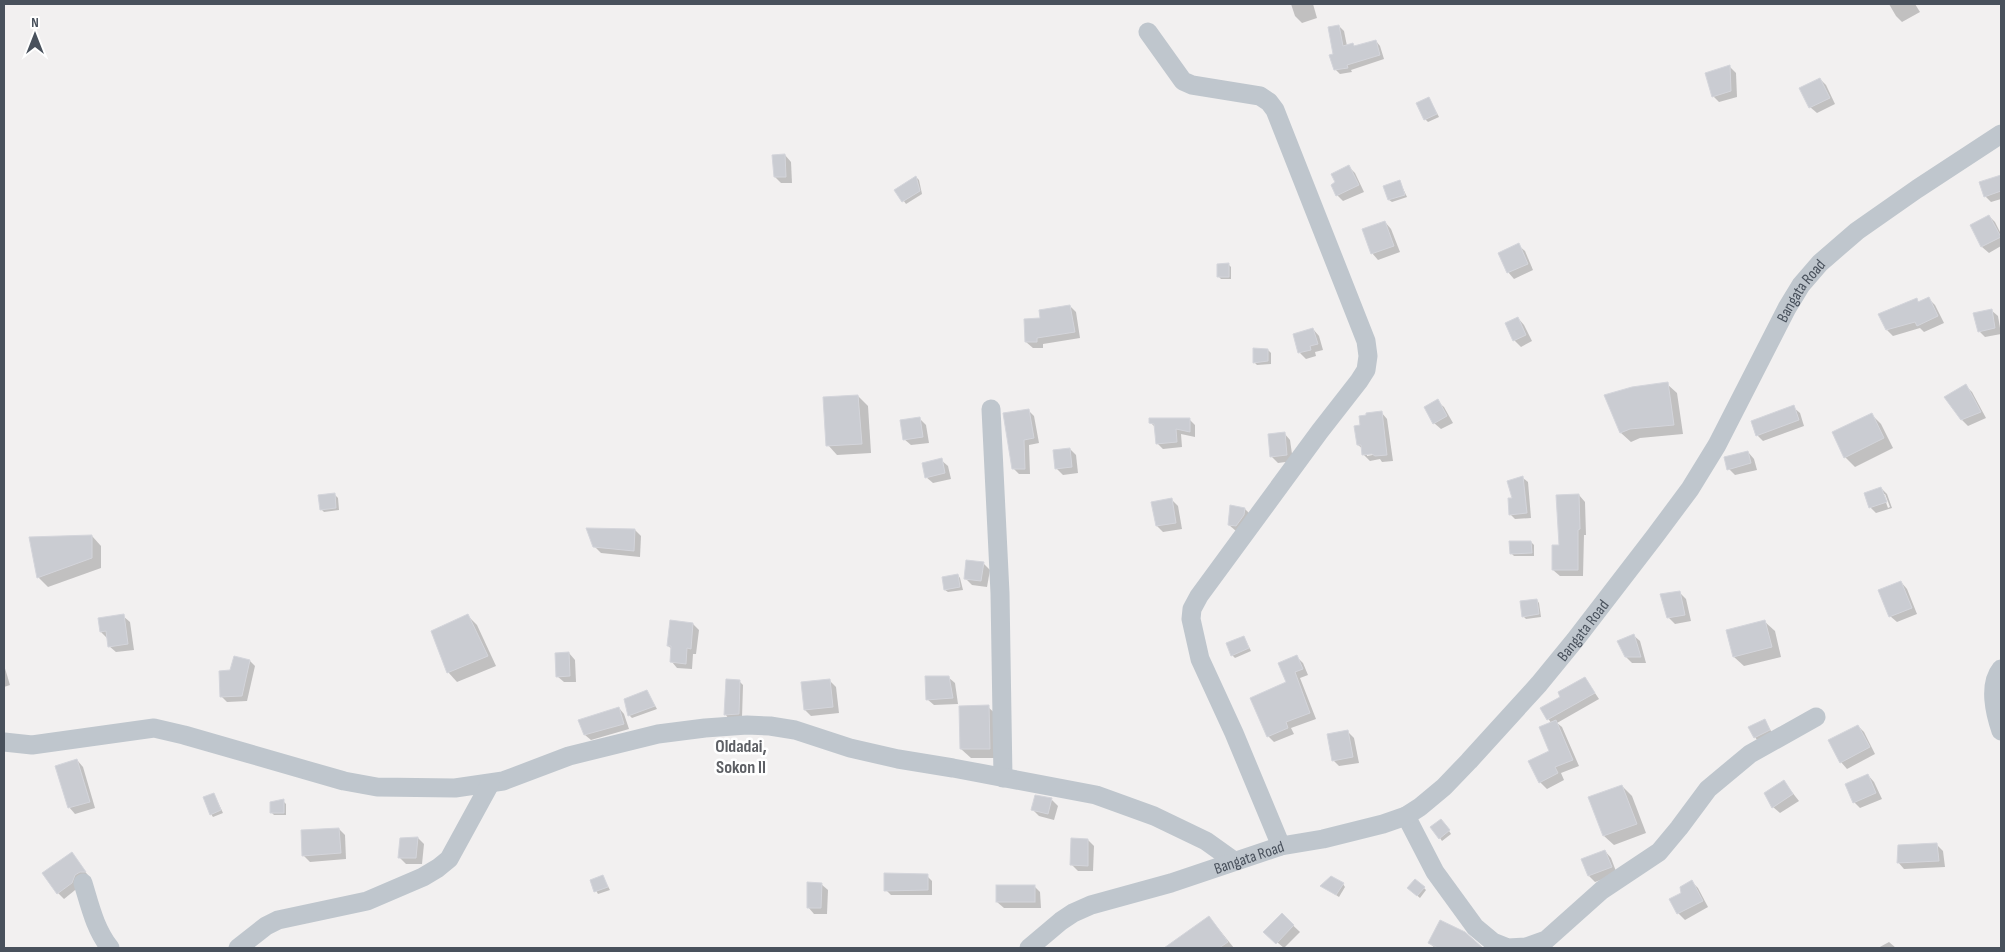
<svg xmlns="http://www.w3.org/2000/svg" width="2005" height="952" font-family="'Sofia Sans Condensed',sans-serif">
<rect width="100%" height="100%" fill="#f2f0f0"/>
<g fill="#0003" fill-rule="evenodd">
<path d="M1291,4h22l4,14 -15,5 -7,-7z"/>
<path d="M1889,4h26l5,8 -18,10 -6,-6z"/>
<path d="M1339,26l5,5 3,15 5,-2 3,3 21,-6 4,5 4,13 -33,11 1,2 -12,2 -5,-5v-15z"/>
<path d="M1730,67l6,6 1,24 -18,5 -6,-6 -7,-22z"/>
<path d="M1820,79l6,6 9,19 -18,9 -7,-6z"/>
<path d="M1429,98l10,19 -11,5 -3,-3z"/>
<path d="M785,155l6,7 1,21h-11l-6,-6z"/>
<path d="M1349,167l6,6 9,19 -21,9 -6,-6z"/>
<path d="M916,177l3,3 3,14 -16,10 -10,-14z"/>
<path d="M2000,177l1,1v21l-10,3 -6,-6z"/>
<path d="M1400,182l7,15 -15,5 -3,-2z"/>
<path d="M1989,216l6,6 6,12v12l-12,7 -7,-6 -11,-22z"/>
<path d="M1385,222l6,7 9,23 -22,8 -6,-7z"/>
<path d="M1518,245l7,6 8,19 -19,9 -6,-7z"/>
<path d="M1228,264l3,3v12h-10l-3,-3z"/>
<path d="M1916,299l4,4 9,-4 6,6 9,18 -20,9 -4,-4 -27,8 -6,-6z"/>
<path d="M1070,306l6,6 4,26 -37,6v4h-10l-7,-6 15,-23z"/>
<path d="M1991,310l7,6 3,18 -16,3 -6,-6z"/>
<path d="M1518,318l6,7 8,16 -11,6 -7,-7 -8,-17z"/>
<path d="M1313,329l6,7 4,14 -8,2 1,4 -10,3 -6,-6 -6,-19z"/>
<path d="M1268,350l3,3v11l-14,1 -2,-2z"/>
<path d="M1667,384l10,9 6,41 -43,4 -9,4 -10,-9 -15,-37z"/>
<path d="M1966,386l6,6 14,26 -18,8 -6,-6z"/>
<path d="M858,396l10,10 3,47 -34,2 -9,-10z"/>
<path d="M1437,401l7,6 9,16 -12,6 -7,-6z"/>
<path d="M1793,407l7,6 4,13 -41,15 -6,-6z"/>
<path d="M1028,410l6,6 5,27 -10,2 1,29h-11l-6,-6z"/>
<path d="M1381,412l6,7 6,42 -11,1 -2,-3 -10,2 -7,-7v-5l-5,-4 4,-19zM1367,453l11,1 -11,2z"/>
<path d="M1871,414l10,10 12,24 -38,19 -10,-10z"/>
<path d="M920,419l6,6 3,18 -18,2 -7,-6z"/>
<path d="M1189,419l6,6v12l-14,-3 1,13 -19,2 -6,-6 -1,-15 -6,-6z"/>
<path d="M1284,433l6,7 3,21 -15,2 -6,-6z"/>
<path d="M1070,449l6,6 2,18 -15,2 -7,-7z"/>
<path d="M1748,452l6,7 3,11 -22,5 -6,-6z"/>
<path d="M941,460l7,6 3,13 -18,4 -7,-6z"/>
<path d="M1523,478l5,4 3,36 -16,1 -5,-5 3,-15z"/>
<path d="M1881,488l6,6 5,14 -16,5 -6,-6zM1883,494h2l5,13 -2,1z"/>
<path d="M335,495l3,3 1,12 -15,2 -3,-3z"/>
<path d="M1579,495l6,7 1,33h-2l-1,41h-23l-7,-6z"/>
<path d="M1171,499l7,7 4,23 -19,3 -6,-6z"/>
<path d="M1245,509l6,6 -15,16 -7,-6z"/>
<path d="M635,530l6,6 -1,21 -39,-4 -7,-7z"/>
<path d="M92,536l9,10v22l-53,19 -10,-10z"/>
<path d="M1531,542l3,3v11h-20l-3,-3z"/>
<path d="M983,563l7,7 -3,17 -15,-2 -7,-7z"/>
<path d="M958,575l2,3 3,12 -15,2 -3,-2z"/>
<path d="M1901,582l6,7 10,25 -20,8 -7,-6z"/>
<path d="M1679,592l7,7 5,22 -16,3 -7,-7z"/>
<path d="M1537,600l2,3 2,14 -15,2 -3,-3z"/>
<path d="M123,616l7,6 4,28 -18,2 -7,-6 -2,-8 -6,-6z"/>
<path d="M468,616l9,9 19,41 -39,16 -9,-10z"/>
<path d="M1765,622l10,9 6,26 -37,9 -10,-9z"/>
<path d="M693,624l6,6 -3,24h-3l-1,15 -15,-1 -5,-6v-13l-4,-3z"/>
<path d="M1633,635l7,6 6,22h-14l-6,-6z"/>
<path d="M1244,637l7,14 -16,7 -3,-3z"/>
<path d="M569,653l6,7 1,22h-12l-7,-6z"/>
<path d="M1297,657l6,6 5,12 -8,3 16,41 -25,9 3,6 -20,8 -6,-6z"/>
<path d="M250,661l5,5 -8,35 -20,1 -6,-6 10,-24z"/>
<path d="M4,665l6,20 -6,2z"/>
<path d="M948,677l7,6 3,21 -24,1 -7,-6z"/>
<path d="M1585,678l14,21 -42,24 5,4 17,39 -18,7 3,7 -17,9 -7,-7 10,-31 1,-28 -9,-15 20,-11z"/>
<path d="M829,680l7,7 3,26 -28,3 -6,-6z"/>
<path d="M740,682l3,3 -1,32 -14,1 -2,-3z"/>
<path d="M647,692l10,17 -25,9 -3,-3z"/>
<path d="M988,707l10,9 1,42h-28l-10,-9z"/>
<path d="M619,708l5,6 5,15 -38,11 -6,-5 -5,-14z"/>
<path d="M1765,720l7,13 -15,7 -2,-3z"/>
<path d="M1858,726l6,6 11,22 -28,15 -6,-7z"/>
<path d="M1348,732l6,6 5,25 -20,3 -6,-6z"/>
<path d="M77,760l6,7 12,41 -20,6 -6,-7z"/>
<path d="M1868,775l6,7 8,17 -22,9 -6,-6z"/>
<path d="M1784,782l15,19 -19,12 -7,-6z"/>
<path d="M1622,786l10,10 14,37 -32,12 -10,-9z"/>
<path d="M214,794l9,19 -10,4 -2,-3z"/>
<path d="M1051,799l7,7 -4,14 -15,-4 -7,-7z"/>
<path d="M283,801l3,3v11h-12l-3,-3z"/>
<path d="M1444,823l7,11 -9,7 -2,-3z"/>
<path d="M339,829l6,6 1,24 -36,3 -7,-7z"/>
<path d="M418,838l6,6 -2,20h-16l-6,-6z"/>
<path d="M1088,840l6,6 -1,25h-15l-6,-6z"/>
<path d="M1937,845l6,6 2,16 -41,2 -6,-7z"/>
<path d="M1605,851l6,7 6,16 -22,8 -6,-6 -6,-17z"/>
<path d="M72,854l18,24 -26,21 -6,-6z"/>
<path d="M927,876l5,5v14h-41l-5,-5z"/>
<path d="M603,877l7,13 -12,4 -7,-13z"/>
<path d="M1692,882l6,6 10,19 -23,13 -7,-7z"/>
<path d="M821,884l7,6 -1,24h-13l-6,-7z"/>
<path d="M1343,884l2,3 -6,10 -14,-9z"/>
<path d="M1034,886l6,6 1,16h-37l-7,-6z"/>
<path d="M1408,888h16l2,2 -6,8z"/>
<path d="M1282,915l18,17 -16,16 -19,-16z"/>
<path d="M1209,917l25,31h-59l-3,-4z"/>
<path d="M1464,934l16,14h-45l-6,-5z"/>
<path d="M1889,942l7,6h-18z"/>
</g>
<g fill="#caccd2" stroke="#d4d5db">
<path d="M1339,25l4,21 10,-3 1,3 22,-6 4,15 -33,10 1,3 -14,2 -5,-15 4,-1 -5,-27z"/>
<path d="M1730,65l1,26 -19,6 -7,-24z"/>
<path d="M1820,78l10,20 -21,10 -10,-20z"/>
<path d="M1429,97l8,17 -13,6 -8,-17z"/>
<path d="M785,154l1,23h-12l-2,-22z"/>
<path d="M1349,165l10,20 -23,11 -5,-11 4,-3 -4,-8z"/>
<path d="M2001,175v16l-17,6 -5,-15z"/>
<path d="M916,176l4,15 -18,11 -8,-12z"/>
<path d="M1400,180l5,15 -17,5 -5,-14z"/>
<path d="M1989,215l12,22 -20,10 -11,-22z"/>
<path d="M1385,221l9,25 -23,8 -9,-25z"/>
<path d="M1519,243l9,21 -21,9 -9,-20z"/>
<path d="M1229,263v14h-12v-13z"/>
<path d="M1929,297l9,19 -21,10 -2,-4 -29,8 -8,-16 39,-16 1,4z"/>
<path d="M1070,305l5,27 -38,6v4h-12l-1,-23 16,-1 -1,-8z"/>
<path d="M1992,309l3,19 -17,4 -5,-19z"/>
<path d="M1518,317l8,18 -13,6 -8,-18z"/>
<path d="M1313,328l5,16 -8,2 1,4 -13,3 -5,-19z"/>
<path d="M1253,348l15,1v12l-15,2z"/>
<path d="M1668,382l6,43 -44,4 -10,4 -16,-38 28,-8z"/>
<path d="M1966,384l15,28 -20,8 -17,-23z"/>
<path d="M858,395l4,49 -36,2 -3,-49z"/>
<path d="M1438,399l9,17 -14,8 -9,-17z"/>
<path d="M1794,405l5,15 -43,16 -5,-15z"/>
<path d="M1029,409l5,29 -10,2 1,29h-13l-9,-56z"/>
<path d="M1382,411l5,44 -12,1 -3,-2 -10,1 -1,-10h-4l-3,-19 6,-1 -1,-9 7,-1v-2z"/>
<path d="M1872,413l12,25 -40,20 -12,-26z"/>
<path d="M920,417l3,20 -20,3 -3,-20z"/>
<path d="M1149,418h41v14l-14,-3 1,13 -21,2 -2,-20 -5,-1z"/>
<path d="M1285,432l2,23 -17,2 -2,-23z"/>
<path d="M1070,448l2,19 -17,2 -2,-19z"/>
<path d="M1748,451l3,12 -24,7 -3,-13z"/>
<path d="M942,458l3,15 -20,5 -3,-15z"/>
<path d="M1523,476l4,37 -18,2 -1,-17h4l-5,-17z"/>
<path d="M1881,487l6,15 -18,6 -5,-15z"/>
<path d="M335,493l1,15 -16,2 -2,-15z"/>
<path d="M1579,494l1,35 -2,1v40h-26v-25h7l-3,-50z"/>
<path d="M1172,498l4,25 -20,3 -5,-24z"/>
<path d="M1230,505l15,3 -1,7 -8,11 -8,-1z"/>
<path d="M586,528l49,1 -1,22 -41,-4z"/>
<path d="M92,535v23l-55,20 -8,-41z"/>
<path d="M1509,541h22l1,12 -22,1z"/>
<path d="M966,560l18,2 -3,19 -17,-2z"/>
<path d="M958,574l2,13 -16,3 -2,-13z"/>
<path d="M1901,581l11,27 -23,9 -11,-27z"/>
<path d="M1680,591l5,24 -18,3 -7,-24z"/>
<path d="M1537,599l2,15 -17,3 -2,-16z"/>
<path d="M124,614l4,30 -20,3 -2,-16 -6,1 -2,-14z"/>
<path d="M468,614l20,42 -41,17 -16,-42z"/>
<path d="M670,620l23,3 -2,26 -4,-1 -1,16 -16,-2 1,-16h-4z"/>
<path d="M1765,620l7,27 -39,10 -7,-27z"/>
<path d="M1634,634l7,23h-16l-8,-16z"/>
<path d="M1244,636l5,12 -18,8 -5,-13z"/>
<path d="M569,652l1,24 -14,1 -1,-24z"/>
<path d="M1297,655l6,14 -8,3 15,41 -24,9 2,6 -21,9 -17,-39 36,-16 -8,-19z"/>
<path d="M234,656l16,4 -8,36 -22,1 -1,-26 11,-1z"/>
<path d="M925,676h24l4,22 -27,2z"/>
<path d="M1585,677l10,16 -48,27 -7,-12 20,-11 -2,-5z"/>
<path d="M726,679l14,1 -1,34 -15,1z"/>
<path d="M830,679l3,28 -29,3 -3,-28z"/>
<path d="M647,690l8,16 -27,10 -4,-17z"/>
<path d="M989,705l1,44h-30l-1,-43z"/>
<path d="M619,707l5,17 -40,11 -6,-15z"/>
<path d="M1765,719l5,11 -16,8 -6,-11z"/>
<path d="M1556,720l17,40 -18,7 3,6 -19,10 -11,-22 21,-10 -10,-24z"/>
<path d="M1858,725l12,22 -30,16 -12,-23z"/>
<path d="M1348,730l5,27 -21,4 -5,-27z"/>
<path d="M77,759l13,43 -22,6 -13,-42z"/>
<path d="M1868,774l8,19 -23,10 -8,-19z"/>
<path d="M1784,780l9,14 -21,14 -8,-15z"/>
<path d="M1622,785l15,39 -34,12 -15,-39z"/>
<path d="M214,793l7,17 -11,5 -7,-18z"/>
<path d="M1035,795l17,3 -4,16 -17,-4z"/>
<path d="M284,799v14h-14v-11z"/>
<path d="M1441,819l9,11 -11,9 -9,-12z"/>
<path d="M339,828l2,25 -39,3 -1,-26z"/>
<path d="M418,837l-2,21h-18l2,-20z"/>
<path d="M1071,838l17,1v27l-18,-1z"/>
<path d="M1937,843l2,18 -42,2 1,-18z"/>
<path d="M1605,850l7,17 -24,9 -7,-17z"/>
<path d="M72,852l14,20h-6l-5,3 -3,8 -15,11 -15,-21z"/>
<path d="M884,873l44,1v16l-44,1z"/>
<path d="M603,875l5,12 -14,5 -4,-12z"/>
<path d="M1331,876l13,7 -8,12 -16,-9z"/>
<path d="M1415,879l10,8 -8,9 -10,-8z"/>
<path d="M1692,880l11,21 -26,13 -8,-15 12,-6 -1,-6z"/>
<path d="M807,882l15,1 -1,25h-14z"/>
<rect x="996" y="885" width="39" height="17"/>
<path d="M1282,913l12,12 -18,19 -13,-12z"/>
<path d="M1209,916l19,26 -9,6h-55z"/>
<path d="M1440,920l25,12 18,16h-45l-10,-5z"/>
</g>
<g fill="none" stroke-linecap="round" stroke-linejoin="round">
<g stroke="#bfc6cd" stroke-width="19">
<path d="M1148,32l35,49 9,4 68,11 9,6 6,8 91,231 2,15 -2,14 -7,11 -39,50 -121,165 -7,13 -1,10 9,40 34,74 47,113"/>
<path d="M991,409l9,184 3,185"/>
<path d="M2001,669c-13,16 -6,45 0,62"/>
<path d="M4,742l28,3 122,-17 30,7 160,46 33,6 78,1 48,-7 66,-25 89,-22 47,-6 42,-3 23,1 25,4 55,18 48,11 55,9 143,27 58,21 52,25 28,20"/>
<path d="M1406,816l29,56 40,55 18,15 15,6 18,-1 20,-7 56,-50 57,-38 20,-24 29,-39 42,-35 66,-37"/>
<path d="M83,883c7,23 12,46 27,65"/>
<path d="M238,948l28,-22 12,-6 89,-19 56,-24 15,-9 11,-9 41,-75"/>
<path id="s1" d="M1029,948l32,-27 12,-8 18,-8 80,-22 110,-37 42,-7 60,-15 23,-8 14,-9 24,-20 25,-26 70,-77 36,-44 80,-104 35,-47 27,-44 70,-137 14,-23 19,-22 37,-32 60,-42 84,-55"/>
</g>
</g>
<g text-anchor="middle" stroke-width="5" stroke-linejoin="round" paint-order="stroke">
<g font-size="16" fill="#49515c" stroke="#fff">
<text dy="6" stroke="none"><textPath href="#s1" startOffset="1066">Bangata Road</textPath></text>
<text dy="6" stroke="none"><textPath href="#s1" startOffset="661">Bangata Road</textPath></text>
<text dy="6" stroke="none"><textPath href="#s1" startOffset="241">Bangata Road</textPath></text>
</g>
<g font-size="18" font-weight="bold" fill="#5d5f64" stroke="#fff">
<text x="741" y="752">Oldadai,<tspan x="741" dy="21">Sokon II</tspan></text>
</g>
</g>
<rect width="2005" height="952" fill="none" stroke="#49515c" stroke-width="10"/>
<g transform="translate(35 35)" stroke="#ffffff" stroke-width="4" paint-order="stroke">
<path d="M0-4L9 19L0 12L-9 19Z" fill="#49515c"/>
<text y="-8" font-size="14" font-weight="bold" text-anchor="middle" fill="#49515c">N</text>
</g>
</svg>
